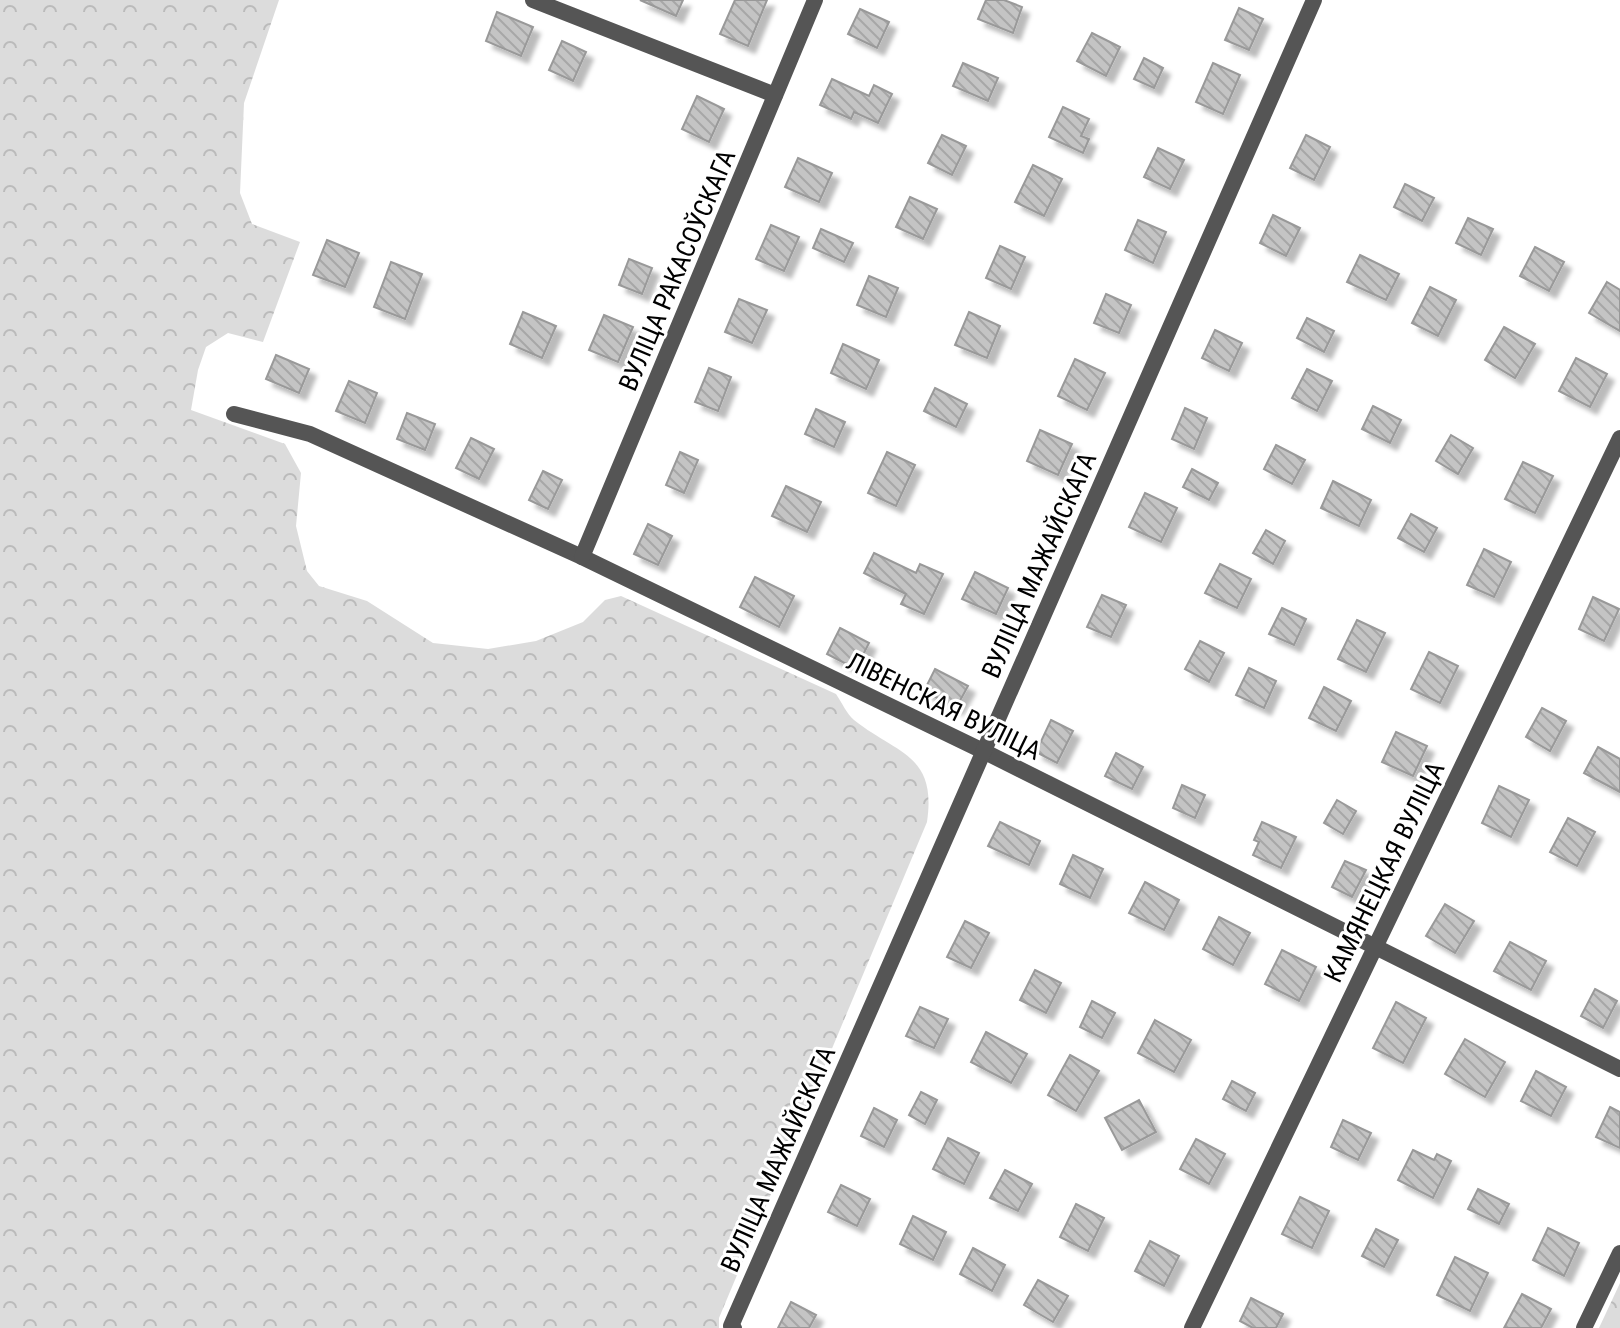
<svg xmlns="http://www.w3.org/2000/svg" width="1620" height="1328" font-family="'Roboto Condensed',sans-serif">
<defs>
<pattern id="forest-crowns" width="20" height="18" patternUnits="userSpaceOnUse" patternTransform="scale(2)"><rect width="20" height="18" fill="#dcdcdc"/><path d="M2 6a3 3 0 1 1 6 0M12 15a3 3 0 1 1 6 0" fill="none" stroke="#bbb"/></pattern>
<pattern id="building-back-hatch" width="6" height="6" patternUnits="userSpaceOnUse" patternTransform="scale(2)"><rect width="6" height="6" fill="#c4c4c4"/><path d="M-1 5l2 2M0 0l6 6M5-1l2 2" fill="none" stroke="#a7a7a7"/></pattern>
<filter id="shadow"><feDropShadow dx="7" dy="7" stdDeviation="2" flood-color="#0004"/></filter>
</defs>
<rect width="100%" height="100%" fill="#fff"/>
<g fill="url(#forest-crowns)">
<path d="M0,0h279l-35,103 -4,90 12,31 48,18 -37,100 -35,-9 -22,14 -8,23 -7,40 94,34 16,29 -5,53 11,45 12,15 48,15 66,42 55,6 48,-8 47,-19 22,-22 16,-4 215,98c6,9 11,20 18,26 43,34 83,34 73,102l-208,496v10h-719z"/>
<path d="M1620,1283v45h-21z"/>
</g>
<g fill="url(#building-back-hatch)" stroke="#999" stroke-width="2" filter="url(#shadow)">
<path d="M640,0h43l-7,16z"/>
<path d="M735,0h32l-19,46 -28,-12z"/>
<path d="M986,0h18l18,7 -9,26 -35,-14z"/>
<path d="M1239,8l24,11 -14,31 -24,-10z"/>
<path d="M860,9l29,13 -12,26 -29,-14z"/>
<path d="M497,12l36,15 -12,29 -35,-15z"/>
<path d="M1092,33l28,14 -14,29 -29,-15z"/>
<path d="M562,41l24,11 -13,29 -24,-11z"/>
<path d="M1144,58l19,10 -9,20 -20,-9z"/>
<path d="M963,63l35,15 -10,23 -35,-15z"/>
<path d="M1213,63l27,12 -17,39 -27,-12z"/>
<path d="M832,79l37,17 5,-11 18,9 -14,29 -24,-11 -3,7 -31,-14z"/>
<path d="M697,96l27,13 -15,33 -27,-13z"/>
<path d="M1063,107l26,12 -8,17 8,3 -6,14 -34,-16z"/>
<path d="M942,135l24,11 -14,29 -24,-12z"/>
<path d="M1306,135l24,12 -16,33 -24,-12z"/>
<path d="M1158,148l26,12 -14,29 -26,-12z"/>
<path d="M798,158l34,15 -13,29 -34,-15z"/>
<path d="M1033,165l29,14 -18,37 -29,-14z"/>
<path d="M1405,184l29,14 -12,23 -28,-14z"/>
<path d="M910,197l27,12 -14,30 -27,-12z"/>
<path d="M1273,215l27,13 -14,28 -26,-13z"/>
<path d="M1468,218l25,11 -12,26 -25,-12z"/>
<path d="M1138,220l28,12 -13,31 -28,-13z"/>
<path d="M771,225l28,12 -15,34 -28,-12z"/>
<path d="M821,229l32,14 -9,19 -31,-14z"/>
<path d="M327,240l32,13 -14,34 -32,-12z"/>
<path d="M1000,246l25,11 -14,32 -25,-11z"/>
<path d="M1535,247l29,15 -15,29 -29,-15z"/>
<path d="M1360,255l39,19 -13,26 -39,-18z"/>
<path d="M629,259l23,9 -10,26 -23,-9z"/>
<path d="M391,262l31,12 -17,45 -31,-12z"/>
<path d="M869,276l29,12 -12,29 -29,-12z"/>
<path d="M1607,282l13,8v41l-31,-18z"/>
<path d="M1430,287l26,13 -18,36 -26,-13z"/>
<path d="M1106,294l25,11 -12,28 -25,-10z"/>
<path d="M739,299l28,11 -15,33 -27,-11z"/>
<path d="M523,312l33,14 -14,32 -32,-14z"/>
<path d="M969,312l31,14 -13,32 -32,-13z"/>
<path d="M604,315l29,12 -15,35 -29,-12z"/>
<path d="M1307,318l27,13 -10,21 -27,-14z"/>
<path d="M1504,327l31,17 -20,34 -30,-18z"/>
<path d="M1215,330l27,13 -13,28 -27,-13z"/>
<path d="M843,344l36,16 -13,29 -35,-16z"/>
<path d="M276,355l33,14 -10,24 -33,-14z"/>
<path d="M1576,358l31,16 -17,33 -31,-16z"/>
<path d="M1075,359l30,14 -18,37 -29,-14z"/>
<path d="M709,368l22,9 -13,34 -23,-9z"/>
<path d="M1307,369l25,12 -15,30 -25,-13z"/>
<path d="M349,381l28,12 -12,30 -29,-12z"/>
<path d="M935,388l32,16 -11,23 -32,-16z"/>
<path d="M1373,406l28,14 -11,23 -28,-14z"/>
<path d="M1185,408l22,10 -13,31 -22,-10z"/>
<path d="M816,409l29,13 -11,25 -29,-13z"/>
<path d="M407,413l28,11 -10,26 -28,-11z"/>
<path d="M1040,430l32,14 -14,31 -31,-14z"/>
<path d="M1451,435l22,13 -15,26 -22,-13z"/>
<path d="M471,438l23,11 -15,30 -23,-11z"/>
<path d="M1276,445l29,15 -13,24 -28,-15z"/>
<path d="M680,452l18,8 -14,33 -18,-8z"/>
<path d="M887,452l28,13 -19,41 -28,-13z"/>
<path d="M1523,462l30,14 -18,37 -30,-14z"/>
<path d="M1192,469l26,14 -9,17 -26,-13z"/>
<path d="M543,471l19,9 -14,29 -19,-9z"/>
<path d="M1333,481l38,19 -12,26 -38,-18z"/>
<path d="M786,486l35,16 -14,30 -35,-16z"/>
<path d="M1145,493l32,15 -16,34 -32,-15z"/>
<path d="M1411,514l26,14 -13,24 -26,-14z"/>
<path d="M648,524l24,12 -14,29 -24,-11z"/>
<path d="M1266,530l19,11 -12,23 -20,-11z"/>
<path d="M1484,549l27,13 -17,35 -27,-12z"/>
<path d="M874,553l42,20 4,-9 23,10 -19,40 -23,-10 5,-10 -42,-21z"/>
<path d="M1220,564l31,15 -14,29 -32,-15z"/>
<path d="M975,572l33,16 -12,26 -34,-15z"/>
<path d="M755,577l39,19 -15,31 -39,-20z"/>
<path d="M1102,595l24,10 -15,32 -24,-10z"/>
<path d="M1593,597l26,12 -15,32 -25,-12z"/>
<path d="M1282,608l24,11 -12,26 -25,-11z"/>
<path d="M1357,620l28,13 -19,39 -28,-13z"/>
<path d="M840,628l29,15 -13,26 -29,-15z"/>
<path d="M1200,641l24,12 -15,29 -24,-13z"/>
<path d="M1429,652l29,14 -18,37 -29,-14z"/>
<path d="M1249,668l27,13 -12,27 -28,-13z"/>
<path d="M935,669l33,17 -12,22 -32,-17z"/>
<path d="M1324,687l27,14 -15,30 -27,-13z"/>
<path d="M1542,708l24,13 -16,30 -24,-14z"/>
<path d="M1051,720l22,11 -16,32 -21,-11z"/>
<path d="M1396,732l31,14 -14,30 -31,-14z"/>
<path d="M1598,747l22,12v33l-36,-19z"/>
<path d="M1116,753l27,14 -11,22 -27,-13z"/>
<path d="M1182,785l23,10 -10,23 -22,-10z"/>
<path d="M1499,786l30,14 -18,37 -29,-14z"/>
<path d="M1337,800l19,11 -13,23 -19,-11z"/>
<path d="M1568,818l27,14 -18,34 -27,-14z"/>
<path d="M1000,822l40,19 -11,24 -41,-19z"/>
<path d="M1262,822l34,15 -15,31 -28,-13 6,-13 -5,-2z"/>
<path d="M1073,855l30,14 -13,29 -30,-14z"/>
<path d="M1345,861l21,9 -14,27 -20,-10z"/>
<path d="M1145,882l34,18 -15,30 -35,-17z"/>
<path d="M1445,904l29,17 -19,32 -29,-17z"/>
<path d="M1219,917l31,16 -17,32 -30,-16z"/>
<path d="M965,921l24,12 -18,35 -24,-11z"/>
<path d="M1510,942l36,19 -15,29 -37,-19z"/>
<path d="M1282,950l34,17 -17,34 -34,-17z"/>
<path d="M1035,970l26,13 -15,30 -26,-13z"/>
<path d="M1595,989l22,12 -14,27 -22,-12z"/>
<path d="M1092,1001l23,12 -13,25 -22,-11z"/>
<path d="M1396,1002l30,16 -23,45 -30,-15z"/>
<path d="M920,1007l28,12 -14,29 -28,-12z"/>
<path d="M1155,1020l36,20 -17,32 -36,-19z"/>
<path d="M986,1032l41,22 -16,29 -40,-21z"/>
<path d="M1465,1039l40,23 -20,35 -40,-23z"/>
<path d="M1070,1055l29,16 -23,40 -28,-16z"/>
<path d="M1536,1071l30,16 -15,29 -30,-15z"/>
<path d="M1232,1081l23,12 -9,18 -23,-12z"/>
<path d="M921,1092l16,8 -12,24 -16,-9z"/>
<path d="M1139,1100l17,32 -34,18 -17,-32z"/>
<path d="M1610,1107l10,5v36l-24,-11z"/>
<path d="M874,1108l23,12 -13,27 -23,-11z"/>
<path d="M1343,1120l28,13 -13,27 -27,-13z"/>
<path d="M948,1138l31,15 -15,31 -31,-15z"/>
<path d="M1196,1139l29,15 -16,30 -29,-15z"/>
<path d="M1413,1150l21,10 3,-6 14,7 -18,37 -35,-18z"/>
<path d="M1005,1170l27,14 -14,27 -28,-13z"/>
<path d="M841,1185l29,14 -13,27 -29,-14z"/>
<path d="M1478,1189l31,15 -10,20 -31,-15z"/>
<path d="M1300,1197l29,14 -17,37 -30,-14z"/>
<path d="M1076,1204l28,14 -16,33 -28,-14z"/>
<path d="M913,1216l33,16 -13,28 -33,-16z"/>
<path d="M1548,1228l31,15 -15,33 -31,-16z"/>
<path d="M1376,1229l22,11 -14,27 -22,-11z"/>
<path d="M1150,1241l29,15 -15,30 -29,-15z"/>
<path d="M973,1248l32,17 -13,26 -32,-17z"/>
<path d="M1455,1257l33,16 -18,38 -33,-16z"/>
<path d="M1038,1280l30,16 -15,26 -29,-17z"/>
<path d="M1522,1294l29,15 -10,19h-37z"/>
<path d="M1251,1298l32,16 -7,14h-23l-13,-7z"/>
<path d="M791,1302l25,13 -7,13h-31z"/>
</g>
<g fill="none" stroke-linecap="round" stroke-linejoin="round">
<g stroke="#555" stroke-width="16">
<path d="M533,0l242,95"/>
<path d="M234,414l76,20 272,123 401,194 637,318"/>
<path d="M582,557l233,-557"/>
<path d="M734,1328l-3,-2 583,-1326"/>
<path d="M1192,1328l428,-890"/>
<path d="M1584,1328l36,-75"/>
</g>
</g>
<g text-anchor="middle" stroke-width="6" stroke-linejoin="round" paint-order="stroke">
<g font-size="26" fill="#000" stroke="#fff">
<text transform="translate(677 270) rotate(-67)" y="9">ВУЛІЦА РАКАСОЎСКАГА</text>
<text transform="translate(1039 565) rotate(-66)" y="9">ВУЛІЦА МАЖАЙСКАГА</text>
<text transform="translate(944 706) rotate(26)" y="9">ЛІВЕНСКАЯ ВУЛІЦА</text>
<text transform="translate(1384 872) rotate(-64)" y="9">КАМЯНЕЦКАЯ ВУЛІЦА</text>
<text transform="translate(778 1159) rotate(-66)" y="9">ВУЛІЦА МАЖАЙСКАГА</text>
</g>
</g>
</svg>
